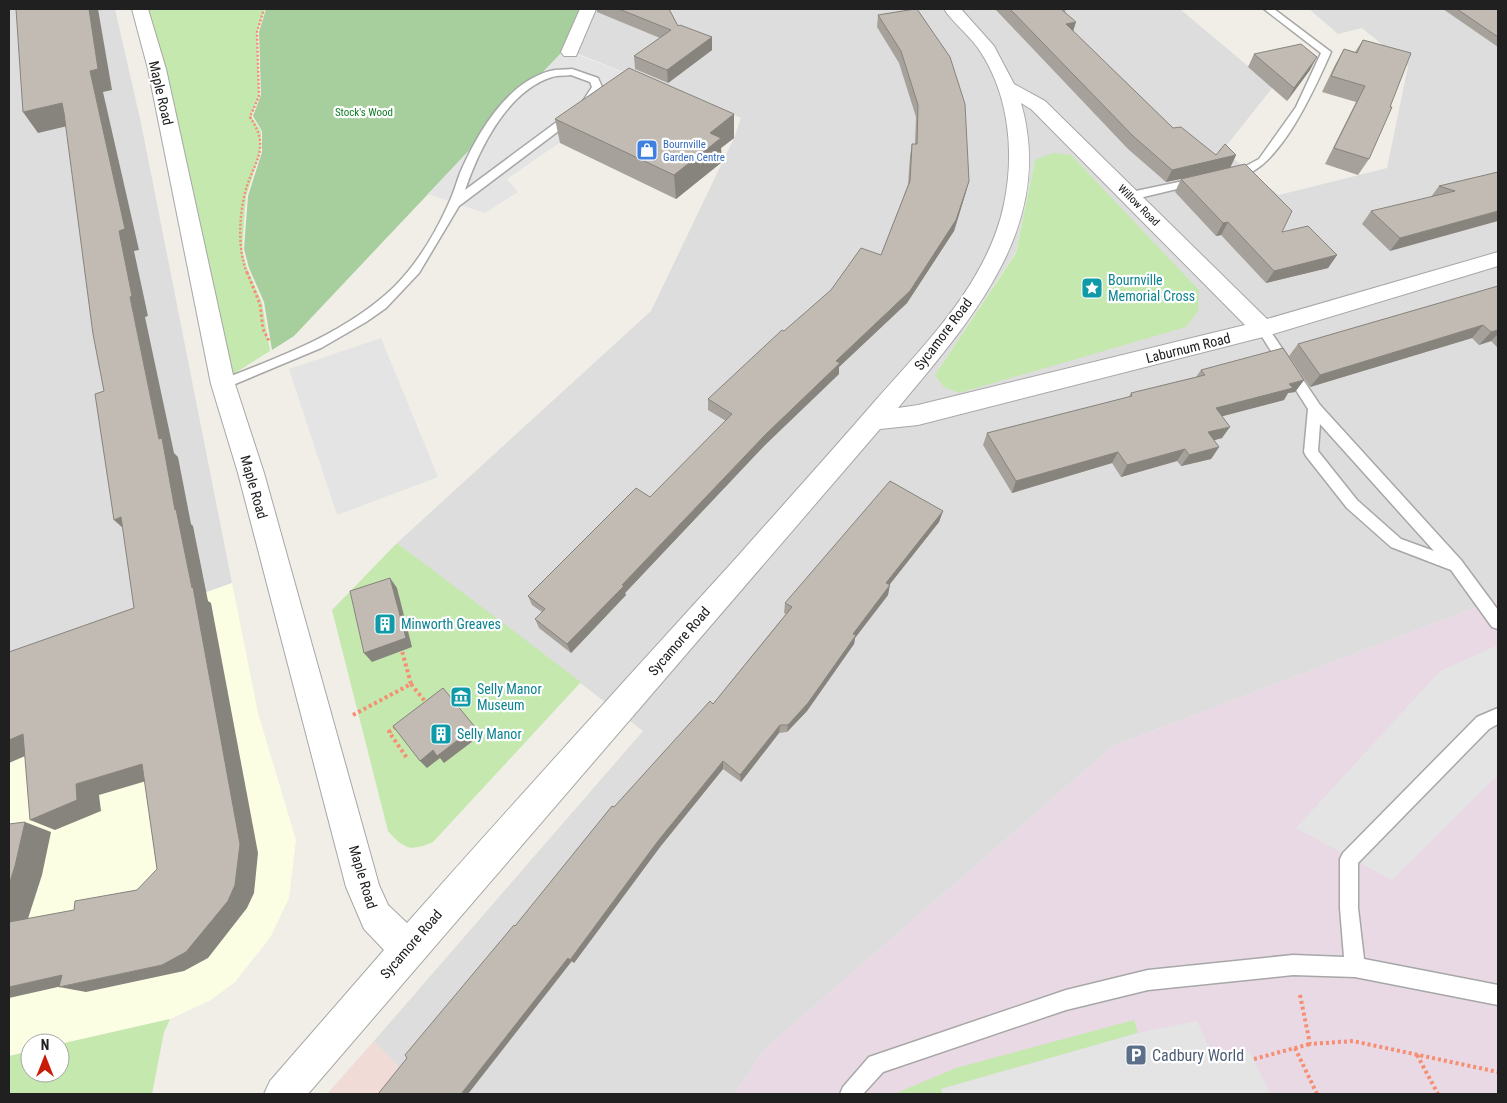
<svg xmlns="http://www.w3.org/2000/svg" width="1507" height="1103" font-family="'Roboto Condensed',sans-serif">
<rect width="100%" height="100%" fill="#f0eee7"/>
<g fill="#dedddd" fill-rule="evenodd">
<path d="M9,9h106l26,114 91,460 -223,80z"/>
<path d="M590,9h590l93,78 -50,63 56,45 108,-27 21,-102 -46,-38 -24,6 -29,-25h189v590l-385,147 -349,304 -29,44h-311l-50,-53 269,-310 -246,-188 254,-232 83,-173 7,-20 -168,-66zM1035,160l151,167 -251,48 81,-123z"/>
</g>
<path fill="#f0dbd7" d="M374,1041l50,53h-97z"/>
<path fill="#e9d9e4" d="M1498,599v495h-763l29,-44 349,-304z"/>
<path fill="#fbfee2" d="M232,583l26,130 38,127 -7,58 -19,40 -35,44 -24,18 -41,19 -110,25 -30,-1v8l-21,5v-393z"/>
<g fill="#c5e8af">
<path d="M149,9h116l-8,23 2,64 -8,20 10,15 -1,21 -14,45 -4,53 5,18 15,35 8,48 -46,29 -66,-313z"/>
<path d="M1053,153l18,2 128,135 -1,21 -12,16 -227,66 -15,-6 -9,-12 81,-122 19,-93z"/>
<path d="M397,543l184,139 -148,160c-23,10 -29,7 -45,-11l-56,-221z"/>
<path d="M170,1019l-6,13 -12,62h-143v-38l21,-5v22h30v-29z"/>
<path d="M1134,1020l4,13 -197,56 2,5h-49l62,-26z"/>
</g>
<path fill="#a7ce9d" d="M266,9h315l-17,41 -270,286 -22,14 -8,-48 -15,-34 -5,-19 4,-53 14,-44v-21l-9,-15 8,-21 -2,-63z"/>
<g fill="#e4e4e4">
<path d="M570,52l89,34 -46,20 -106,73 11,13 -33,21 -57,-19 133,-141z"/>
<path d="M381,338l57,139 -101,38 -48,-146z"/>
<path d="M1498,645v130l-106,105 -96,-52 144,-157z"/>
<path d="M1197,1021l17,39 36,-9 20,43h-327l-2,-5 197,-56z"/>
</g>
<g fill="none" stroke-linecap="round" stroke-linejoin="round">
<g stroke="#a7a7a7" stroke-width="3">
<g id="service">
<path d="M1264,9h10l57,43c-15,33 -58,136 -105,124v-4l18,-5 15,-8 37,-52 25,-54z"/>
<path d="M572,69l26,9 4,9 -3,8 -10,13 -130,98 -40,67 -33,35 -20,14 -45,26 -93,39h-10l-2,-3 2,-3c62,-24 128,-48 176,-94 23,-23 41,-53 54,-82 5,-10 8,-21 12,-32 17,-39 46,-90 90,-102 7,-2 15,-1 22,-2zM571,75l19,7 2,5 -11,17 -116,86c14,-41 42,-99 87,-113 6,-2 13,-1 19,-2z"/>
<path d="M1198,178l6,3 -2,2 -71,17 -6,-4 6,-4z"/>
<path d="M1263,324l4,2 53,79 141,155 37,50v19l-6,-2 -41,-57 -60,-23 -44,-39 -41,-52 -2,-4 4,-43 -51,-80zM1320,424l114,127 -33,-12 -44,-39 -39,-49z"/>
<path d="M1498,708v16l-9,5 -131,134v45l6,51 134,26v20l-143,-28 -62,-2 -145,15 -82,20 -183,62 -20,22h-23l3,-7 26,-30 197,-67 82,-20 145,-15 51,2 -4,-49v-49l3,-6 134,-136z"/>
</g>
</g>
<g stroke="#a7a7a7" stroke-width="2">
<g id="minor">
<path d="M132,9h16l18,60 69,315 29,89 115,412 9,20 19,18c109,-123 219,-244 330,-366 46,-52 93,-104 138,-156 51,-58 113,-119 129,-197 11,-52 5,-111 -26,-156 -10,-14 -25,-25 -34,-39h17l33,37 20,38 31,17 222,218 231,-67v14l-235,71 -345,88 -38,4 -572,665h-44l6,-13 114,-131 -20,-21 -18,-42 -108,-414 -27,-89 -63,-315zM1021,103l10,6 214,216 -327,80 -20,3c73,-88 158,-182 123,-305z"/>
<path d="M580,9h16l-20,47h-12l-3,-4z"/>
</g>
</g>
<path stroke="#f58e73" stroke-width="2.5" stroke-dasharray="2 2" stroke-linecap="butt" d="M247,273c-9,-23 -8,-52 -3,-76 7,-34 29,-46 6,-80l9,-21 -2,-64 7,-23"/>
<path stroke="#f58e73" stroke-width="3" stroke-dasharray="2.5 2.5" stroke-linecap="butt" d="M247,272l13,32 3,25 6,12"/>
<g stroke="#f58e73" stroke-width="4" stroke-dasharray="3 3" stroke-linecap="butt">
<path d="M411,684l17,21"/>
<path d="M353,715l58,-31 -9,-33"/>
<path d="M396,727l-7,5 18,26"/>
<path d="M1300,995l10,49 43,-3 145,31"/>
<path d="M1295,1048l22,46"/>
<path d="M1417,1055l21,39"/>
<path d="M1254,1059l56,-15"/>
</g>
<use href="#service" fill="#fff" fill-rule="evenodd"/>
<use href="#minor" fill="#fff" fill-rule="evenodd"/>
</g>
<g fill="#a6a19a">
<path d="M597,9h72l9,17 34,11v13l-44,33 -33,-14 -1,-13 26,-18 -63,-26z"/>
<path d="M915,9l51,183 -12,39 -47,72 -68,64v7l-74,71 -140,148 1,2 -55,58 -32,-25 -4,-9 7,-7 -10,-7 -4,-9 122,-99 76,-76 -18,-11v-11l76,-68 97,-76 27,-70 2,-29 2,-12h3l1,-27 -17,-54 -22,-36 1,-12z"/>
<path d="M995,9h71l-1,3 8,19 100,97 43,27h20l-6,13 52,64 55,23 -9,13 -62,15 -45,-48 -5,1 -41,-44 6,-13 -15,3 -38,-33z"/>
<path d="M1443,9h55v38z"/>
<path d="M1363,40l6,119 -11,16 -33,-11 31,-62 -34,-10 13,-27 9,-16 11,3z"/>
<path d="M1254,54l56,16 -23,31 -39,-34z"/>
<path d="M734,114v24l-13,10 1,14 -46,37 -116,-56 -5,-24z"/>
<path d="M1498,172l-108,79 -28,-27 9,-13 60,-14 8,-11z"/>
<path d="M1498,286v62l-7,-7 -12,4 -7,-7 -162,49 -21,-31 9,-12z"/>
<path d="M1201,370l103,10 -9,12 -7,1 -4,7 -62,16v22l-8,2 5,7 -8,12 -30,7 -4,-5 -56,16 -9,-14 -100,30 -29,-48 4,-12 142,-36 2,-4 65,-16z"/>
<path d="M943,511l-4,11 -50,63 -1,10 -33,43 -1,6 -47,67 -20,21 -8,1 -38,49 -18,-13 -63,78 -86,116 -59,-37 99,-119 99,-103 73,-90 -2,-1 1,-10z"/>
</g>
<g fill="#87837d">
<path d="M89,9h9l14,81 -9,2 36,158 -5,1 14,65 -3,1 29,136 4,4 13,67 2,2 15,75 3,2 47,250 -4,40 -7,15 -39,50 -24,13 -98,21 -27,-5 103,-22 30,-377 -33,-149 -29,-142 -11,-66 -29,-160z"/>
<path d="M1076,22l-4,13 -6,-11z"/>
<path d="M712,37v13l-44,33 -1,-13z"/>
<path d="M1317,57l-7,13 -23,31 7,-13z"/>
<path d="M62,103l14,21 -38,9 -15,-21z"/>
<path d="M734,114v24l-13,10 1,14 -46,37 -2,-24 36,-42z"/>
<path d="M1236,155l-6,13 -64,14 6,-12z"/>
<path d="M969,181l-3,11 -12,39 -47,72 -68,64v7l-74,71 -140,148 1,2 -55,58 -4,-9 55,-59 214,-224z"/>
<path d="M1498,211v10l-108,30 10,-13z"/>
<path d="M1228,222l-7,13 -5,1 7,-13z"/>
<path d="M1337,255l-9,13 -62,15 8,-12z"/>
<path d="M1483,325l-11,13 -162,49 10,-12z"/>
<path d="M1498,330v4l-7,7 -12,4 12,-13z"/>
<path d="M1304,380l-9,12 -7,1 -4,7 -76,20 8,-12z"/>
<path d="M1230,427l-8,11 -21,6 7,-12z"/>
<path d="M1219,447l-8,12 -30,7 8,-11z"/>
<path d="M1185,449l-8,12 -56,16 6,-12z"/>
<path d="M1118,452l-6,11 -100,30 4,-12z"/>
<path d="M943,511l-4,11 -56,71 3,-10z"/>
<path d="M121,517l12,20 -19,-17z"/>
<path d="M390,578l7,10 15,59 -40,15 -8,-9z"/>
<path d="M890,585l-2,10 -33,43 -1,6 -47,67 -20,21 1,-7 65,-91z"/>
<path d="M780,725l-1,8 -38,49 -1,-7z"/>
<path d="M475,727l6,8 -37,28 -4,-5 -13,10 -7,-7 13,-11z"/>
<path d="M23,734l25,12 -39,17v-23z"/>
<path d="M723,761v8l-63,78 -86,116 -2,-2 -104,133h-7l197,-253z"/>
<path d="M142,764l21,12 -64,19 2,16 -46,19 -25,-10 46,-36z"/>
<path d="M25,822l26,10 -9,43 -18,56 -15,-4v-42z"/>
<path d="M62,975l27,5 -80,18v-11z"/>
</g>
<g fill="#c1bbb3" stroke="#87837d">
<path d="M16,9h73l9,60 -8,2 35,158 -6,2 13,65 -2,1 29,142 3,-1 13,72 1,-1 16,79 1,-1 47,257 -5,41 -7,16 -42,51 -24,13 -103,22 3,-12 -53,12v-65l65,-12 1,-9 62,-11 20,-21 -15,-105 -66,20 1,16 -47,20 -7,-86 -14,6v-88l125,-44 -13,-91 -7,3 -19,-126 9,-3 -11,-57 -29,-221 -2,-10 -39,9z"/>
<path d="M619,9h50l9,17 2,-1 32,12 -45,33 -33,-14 37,-26z"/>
<path d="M915,9h2l33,48 15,47 4,77 -13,39 -46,71 -74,70 4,2 -74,71 -144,151 2,1 -57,58 -32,-25 10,-10 -17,-13 108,-108 14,9 82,-83 -24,-15 74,-69 2,1 47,-41 30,-42 20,7 29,-74 2,-37h5l1,-39 -17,-54 -23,-36z"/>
<path d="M1010,9h51l15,13 -10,2 107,104 8,-1 35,28 9,-11 11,11 -64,15 -39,-34z"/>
<path d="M1457,9h41v28z"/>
<path d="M1363,40l48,13 -21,54h2l-23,52 -35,-11 31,-62 -34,-10 13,-27 13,4z"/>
<path d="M1301,44l16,13 -23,31 -40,-34z"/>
<path d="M629,68l105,46 -24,19 11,5 -47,37 -119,-56z"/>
<path d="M1245,164l47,47 -10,21 26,-6 29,29 -63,16 -46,-49 -5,1 -42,-44z"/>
<path d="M1498,172v39l-98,27 -29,-27 84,-20 -16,-5z"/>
<path d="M1498,286v44l-7,2 -8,-7 -163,50 -22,-31z"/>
<path d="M1283,348l21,32 -15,4 4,4 -77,20 14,19 -22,5 11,15 -30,8 -4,-6 -58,16 -9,-13 -102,29 -29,-48 145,-37 -1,-3 74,-18 -4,-5z"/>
<path d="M890,481l53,30 -57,72 4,2 -37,49 3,1 -48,68 -20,22h-8l-40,50 -17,-14 -65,80 -88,119 -2,-2 -107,136h-83l29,-36 -2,-3 109,-130 1,1 97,-120 2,1 96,-106 3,3 79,-97 -7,-4z"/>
<path d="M390,578l16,60 -42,15 -14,-62z"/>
<path d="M443,688l32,39 -38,29 -4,-6 -13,11 -27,-35z"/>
<path d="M25,822l-10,44 -6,19v-61z"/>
</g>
<defs>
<g id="shop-square" transform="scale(1.125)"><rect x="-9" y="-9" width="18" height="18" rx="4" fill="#3f7fe0" stroke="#fff"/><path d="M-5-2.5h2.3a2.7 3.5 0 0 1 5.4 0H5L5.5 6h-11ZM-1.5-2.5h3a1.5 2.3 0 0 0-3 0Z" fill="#fff"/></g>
<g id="sight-square" transform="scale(1.125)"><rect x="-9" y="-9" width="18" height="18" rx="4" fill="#0f9aa8" stroke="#fff"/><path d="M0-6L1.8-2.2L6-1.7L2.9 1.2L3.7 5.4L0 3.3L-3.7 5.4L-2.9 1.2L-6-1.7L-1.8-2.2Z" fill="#fff"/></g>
<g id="building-square" transform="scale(1.125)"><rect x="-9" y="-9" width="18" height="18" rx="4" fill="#0f9aa8" stroke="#fff"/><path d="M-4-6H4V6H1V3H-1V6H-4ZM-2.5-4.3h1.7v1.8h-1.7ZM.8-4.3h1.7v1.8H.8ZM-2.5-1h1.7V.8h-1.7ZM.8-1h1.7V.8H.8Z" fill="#fff"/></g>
<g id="museum-square" transform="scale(1.125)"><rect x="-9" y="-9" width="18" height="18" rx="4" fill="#0f9aa8" stroke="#fff"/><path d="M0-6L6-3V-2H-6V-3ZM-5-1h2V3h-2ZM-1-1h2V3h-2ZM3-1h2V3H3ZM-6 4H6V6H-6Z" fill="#fff"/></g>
<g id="parking-square" transform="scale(1.125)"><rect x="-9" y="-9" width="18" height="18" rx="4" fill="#5c6f8a" stroke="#fff"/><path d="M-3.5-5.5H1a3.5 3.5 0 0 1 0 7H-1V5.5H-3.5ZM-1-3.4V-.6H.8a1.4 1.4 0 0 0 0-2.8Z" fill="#fff"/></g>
</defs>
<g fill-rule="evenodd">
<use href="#shop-square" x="647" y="150"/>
<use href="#sight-square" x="1092" y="288"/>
<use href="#building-square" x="385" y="624"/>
<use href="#museum-square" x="461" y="697"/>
<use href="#building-square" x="441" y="734"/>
<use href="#parking-square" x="1136" y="1055"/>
</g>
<g text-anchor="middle" stroke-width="4.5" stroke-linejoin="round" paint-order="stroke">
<g font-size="11" fill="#107c24" stroke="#fff">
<text x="364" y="116">Stock's Wood</text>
</g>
<g font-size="11" fill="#366cbe" stroke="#fff" text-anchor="start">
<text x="663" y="148">Bournville<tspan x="663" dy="13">Garden Centre</tspan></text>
</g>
<g font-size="11" fill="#202020" stroke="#fff">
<text transform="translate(1139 205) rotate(45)" y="4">Willow Road</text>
</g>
<g font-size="14" fill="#202020" stroke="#fff">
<text transform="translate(161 93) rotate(77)" y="5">Maple Road</text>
<text transform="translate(943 334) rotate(-53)" y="5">Sycamore Road</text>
<text transform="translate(1188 348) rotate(-14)" y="5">Laburnum Road</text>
<text transform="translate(254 487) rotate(74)" y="5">Maple Road</text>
<text transform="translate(679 641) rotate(-49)" y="5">Sycamore Road</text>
<text transform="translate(363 877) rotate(73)" y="5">Maple Road</text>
<text transform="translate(411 944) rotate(-49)" y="5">Sycamore Road</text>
</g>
<g font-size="14" fill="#0d838f" stroke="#fff" text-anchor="start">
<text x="1108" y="285">Bournville<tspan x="1108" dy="16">Memorial Cross</tspan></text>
<text x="401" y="629">Minworth Greaves</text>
<text x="477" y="694">Selly Manor<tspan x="477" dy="16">Museum</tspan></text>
<text x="457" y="739">Selly Manor</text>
</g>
<g font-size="16" fill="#4e5e75" stroke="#fff" text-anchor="start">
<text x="1152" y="1061">Cadbury World</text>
</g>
</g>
<rect width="1507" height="1103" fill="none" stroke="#202020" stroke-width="20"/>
<g transform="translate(45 1058)"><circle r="24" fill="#ffffff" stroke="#a6a6a6"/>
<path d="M0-4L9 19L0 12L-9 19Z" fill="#c81b08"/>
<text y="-8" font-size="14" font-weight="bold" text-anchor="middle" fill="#202020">N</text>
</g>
</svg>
